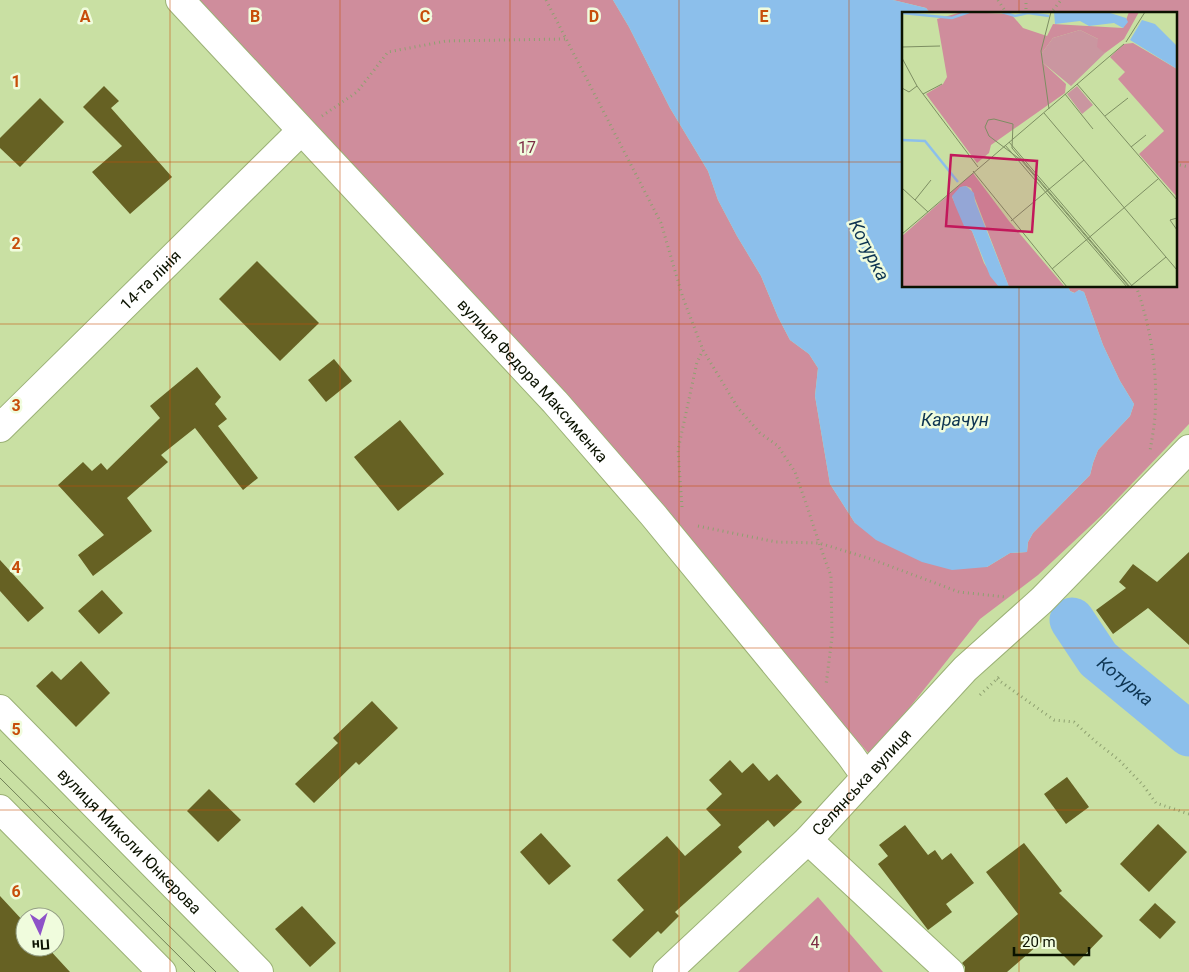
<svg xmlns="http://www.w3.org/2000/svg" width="1189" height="972" font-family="Roboto,sans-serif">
<rect width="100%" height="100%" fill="#c9e0a3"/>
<g fill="#cf8d9c">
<path d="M196,0h417l16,27 41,81 38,63 10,29 19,36 24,40 17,41 12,23 19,14 9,14 -3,28 15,88 25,39 132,44 23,-14 17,-1 1,-10 5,-9 57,-58 3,-12 5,-13 32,-34 4,-12 -14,-23 -17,-36 -19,-53 -5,-2 -4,3 -5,-2 -2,-5h107v-272h-244l-5,-6 -33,-8h296v424l-87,91 -64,60 -58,44 -109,137 -547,-623z"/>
<path d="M818,897l65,75h-145z"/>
</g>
<path fill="#8cbfeb" d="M613,0h280l33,8 5,6h-28v272h165l2,5 4,2 5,-3 5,2 19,53 17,36 14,23 -4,12 -32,34 -5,13 -3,12 -57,58 -5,9 -1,10 -17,1 -23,14 -35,3 -30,-8 -46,-22 -21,-17 -25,-39 -15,-88 3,-28 -9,-14 -19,-14 -12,-23 -17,-41 -24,-40 -19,-36 -10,-29 -38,-63 -41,-81z"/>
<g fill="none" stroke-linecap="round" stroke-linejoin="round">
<path stroke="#8cbfeb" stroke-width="45" id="s1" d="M1072,620l26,39 91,75"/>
</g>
<g fill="#666123">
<path d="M104,86l15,15 -8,7 61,69 -42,37 -38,-42 30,-26 -39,-39z"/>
<path d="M40,98l24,24 -44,45 -20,-19v-10z"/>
<path d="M257,261l62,62 -39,38 -61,-62z"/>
<path d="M334,359l18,22 -26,21 -18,-22z"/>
<path d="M197,367l24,30 -6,7 12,15 -9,7 40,52 -15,12 -48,-62 -34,27 7,7 -41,36 25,33 -59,45 -15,-21 26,-20 -46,-50 25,-23 9,9 9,-8 6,7 53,-52 -10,-12z"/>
<path d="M400,420l44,54 -46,37 -44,-54z"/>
<path d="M1189,552v93l-41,-37 -35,26 -17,-24 30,-22 -7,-6 14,-18 24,18z"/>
<path d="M0,560l44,48 -16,14 -28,-31z"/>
<path d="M102,590l21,23 -24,21 -21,-23z"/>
<path d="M81,661l29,32 -34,34 -40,-41 16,-15 9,9z"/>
<path d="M372,701l26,27 -39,37 -3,-3 -42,41 -19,-19 43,-41 -5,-5z"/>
<path d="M730,760l12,13 11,-10 16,18 8,-7 25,28 -28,25 -6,-7 -30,27 4,5 -67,60 4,4 -18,18 -3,-3 -28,27 -18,-18 32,-30 -27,-30 50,-44 18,20 36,-31 -15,-16 16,-15 -13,-14z"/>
<path d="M1067,777l22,30 -23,17 -22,-30z"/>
<path d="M209,789l32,31 -23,22 -31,-31z"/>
<path d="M1158,824l29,28 -38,40 -29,-28z"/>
<path d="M905,825l23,30 7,-5 7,10 9,-7 23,30 -28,21 6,8 -24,18 -50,-66 10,-8 -9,-11z"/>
<path d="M541,833l30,33 -22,19 -29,-33z"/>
<path d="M1024,843l38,48 -3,2 44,43 -29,30 -28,-28 -39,34h-42v-5l-3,-4 56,-49 -32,-42z"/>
<path d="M0,896l25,27v24h22l23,25h-70z"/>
<path d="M1155,903l21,19 -16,17 -21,-19z"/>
<path d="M302,906l34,37 -26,24 -35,-38z"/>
</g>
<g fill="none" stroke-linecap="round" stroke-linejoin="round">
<g stroke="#9bb176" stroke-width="30">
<g id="minor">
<path id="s2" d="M180,0l375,402 99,114 197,240 15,21"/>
<path id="s3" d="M0,428l301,-297"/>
<path id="s4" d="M0,709l259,263"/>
<path d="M0,809l162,163"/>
<path d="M808,840l142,132"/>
<path id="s5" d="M667,972l141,-132 157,-171 77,-69 147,-151"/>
</g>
</g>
<g stroke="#8ea070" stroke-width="3" stroke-dasharray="1 4" stroke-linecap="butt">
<path d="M546,0l115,223 22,75 20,52 35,58 22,25 18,13 17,26 13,37 11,34 12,33 1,61 -6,48"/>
<path d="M998,0l9,14"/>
<path d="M1026,14v-14"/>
<path d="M1050,14l11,-14"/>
<path d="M322,116l35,-24 31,-40 58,-11 120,-2"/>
<path d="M1175,164l14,3"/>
<path d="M1136,286c15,41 22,87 19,130 -1,12 -3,23 -5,35"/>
<path d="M682,507l-4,-57 19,-88 6,-12"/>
<path d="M698,526l78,16 43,1 52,16 88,33 47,5"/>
<path d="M997,679l57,41 20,2 21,19 24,19 24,25 13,18 33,11"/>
<path d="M980,695l19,-18"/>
</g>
<use href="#minor" stroke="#fff" stroke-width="28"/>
<g stroke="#718057" stroke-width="1">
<path d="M0,760l216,212"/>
<path d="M0,778l195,194"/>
</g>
</g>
<path fill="none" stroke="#c74e0a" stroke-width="1" stroke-opacity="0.55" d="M170,0v972M340,0v972M510,0v972M679,0v972M849,0v972M1019,0v14M0,162h903M1175,162h14M1019,286v686M0,324h1189M0,486h1189M0,648h1189M0,810h1189"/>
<g text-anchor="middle" stroke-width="5" stroke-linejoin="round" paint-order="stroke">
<g font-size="16" fill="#7b2c43" stroke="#f0fcdd">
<text x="527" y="153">17</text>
<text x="815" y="948">4</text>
</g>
<g font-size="16" fill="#0b1200" stroke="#f0fcdd">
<text dy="6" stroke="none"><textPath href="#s3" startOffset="211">14-та лінія</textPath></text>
<text dy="6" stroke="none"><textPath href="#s2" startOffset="519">вулиця Федора Максименка</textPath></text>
<text dy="6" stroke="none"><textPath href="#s5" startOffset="272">Селянська вулиця</textPath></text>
<text dy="6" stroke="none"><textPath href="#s4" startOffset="185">вулиця Миколи Юнкерова</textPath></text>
</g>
<g font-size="18" font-style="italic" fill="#0d3451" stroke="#f0fcdd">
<text transform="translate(869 250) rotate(63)" y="6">Котурка</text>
<text x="955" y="426">Карачун</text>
<text dy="6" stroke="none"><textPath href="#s1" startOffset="82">Котурка</textPath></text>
</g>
</g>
<g transform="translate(902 12)">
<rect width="275" height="275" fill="#c9e0a3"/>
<path d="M178,18l18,9 7,14 -34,33 -29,-24v-9l11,-15zM175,74l16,19 -11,9 -15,-20z" fill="#ca96a0"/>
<path d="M60,0l49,2 12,14 24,8 6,-12 70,4 6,-16h10l-15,27 -19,14 -8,-6 1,-8 -18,-9 -27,8 -11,15v9l24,22 -1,9 -74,52 -2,8 -12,10 -51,-69 17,-10 4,-7 -10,-58zM231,31l44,26v128l-38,-43 25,-23 -46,-52 7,-7 -15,-15 14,-13zM71,161l36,48 56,66h-56l-38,-99 -5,-2 -5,1 -9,10 11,24 9,10 12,32 15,24h-97v-51z" fill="#cf8d9c"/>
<path d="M152,0h53l19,6 2,4 -5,6 -9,-5 -25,3 -9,-5 -25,3zM240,8l13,4 22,22v23l-47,-29zM64,174l8,7 1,8 34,86h-10l-9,-11 -18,-45 -8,-5 -9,-21 -3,-9 8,-9z" fill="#8cbfeb"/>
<path fill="none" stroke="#8cbfeb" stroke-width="2.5" d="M100,0l13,4 13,-3 21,3M0,1l50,5 17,-6M0,128l23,1 33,41"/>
<path fill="none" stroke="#7d8e62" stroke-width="1" d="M224,30l19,-30M0,35l38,-1M0,46l15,28 61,81M175,72l100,116M0,76l7,4 8,-6M21,82l19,-10M163,82l28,35M147,97l-8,-58 10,-39M142,101l133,157M203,104l23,-18M107,130l124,145M103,133l122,142M229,135l15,-12M71,159l94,116M0,176l26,24M13,188l16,-20M275,206l-7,2 7,10M109,209l73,-61M0,222l222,-190M150,257l106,-90M229,274l35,-29M227,275l-108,-127 -32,-24 -4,-9 3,-7 6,-1 19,5 -1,24 118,139"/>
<path fill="#c2185b" fill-opacity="0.15" stroke="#c2185b" stroke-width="2.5" d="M49,143l86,6 -5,71 -86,-6z"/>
<rect width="275" height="275" fill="none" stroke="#0b1200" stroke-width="2.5"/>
</g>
<g font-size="16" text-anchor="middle" font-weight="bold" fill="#c74e0a" stroke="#f0fcdd" stroke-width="5" stroke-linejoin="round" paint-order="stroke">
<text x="85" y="22">A</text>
<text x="255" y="22">B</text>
<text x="425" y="22">C</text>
<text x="594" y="22">D</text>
<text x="764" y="22">E</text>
<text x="16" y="87">1</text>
<text x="16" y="249">2</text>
<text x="16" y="411">3</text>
<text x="16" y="573">4</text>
<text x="16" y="735">5</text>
<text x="16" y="897">6</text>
</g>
<g transform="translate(40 932) rotate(176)"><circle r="24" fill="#f0fcdd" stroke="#949e85"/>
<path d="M0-4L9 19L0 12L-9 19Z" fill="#8e52c8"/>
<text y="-8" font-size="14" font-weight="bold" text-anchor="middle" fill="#0b1200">Пн</text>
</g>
<path d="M1014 947v8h75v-8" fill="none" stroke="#0b1200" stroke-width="2.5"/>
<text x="1022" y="947" font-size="15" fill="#0b1200" stroke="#f0fcdd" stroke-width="4" paint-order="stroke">20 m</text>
</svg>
